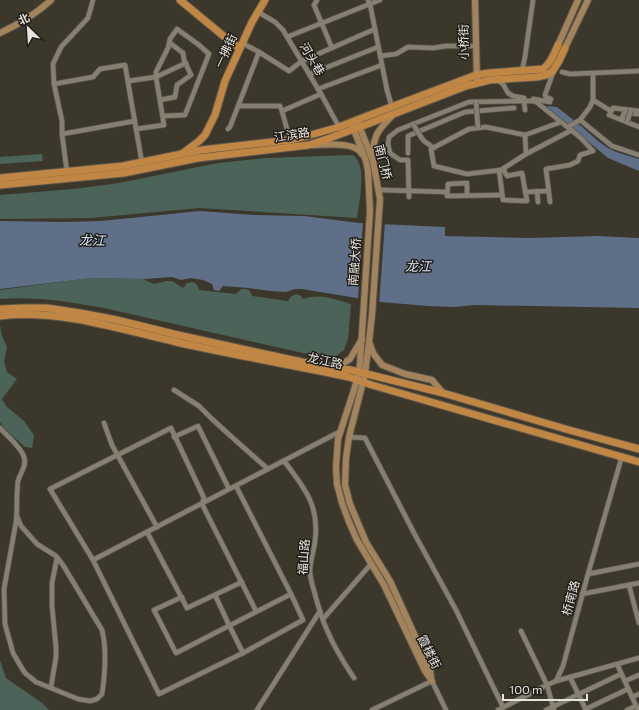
<svg xmlns="http://www.w3.org/2000/svg" width="639" height="710" font-family="Commissioner,'Noto Sans SC',sans-serif">
<rect width="100%" height="100%" fill="#3c372b"/>
<g fill="#4b6358">
<path d="M42,154l1,7 -43,3v-7z"/>
<path d="M352,155c16,7 7,48 5,63l-157,-10 -109,10 -91,1v-24l73,-6 46,-6 99,-20 48,-5z"/>
<path d="M89,278l54,1 11,5 12,-3h6l11,7 4,-5c6,-2 11,0 12,7l37,4 4,-4c6,-3 11,0 12,6l36,5c4,-8 11,-9 15,-2 19,-6 30,0 48,5l-3,35 -4,11 -8,6 -11,2 -221,-50c-34,-6 -69,-12 -104,-9v-9z"/>
<path d="M0,325l2,11 5,11 -3,15 3,10 10,7 -15,20 4,7 18,15 10,14 -2,13 -7,-1 -20,-18 -5,-7z"/>
<path d="M0,660l6,18 36,25 7,7h-49z"/>
</g>
<g fill="#5f6f87">
<path d="M546,106l11,1 24,19 17,15 10,7 8,4 23,7v12l-31,-13z"/>
<path d="M200,211l54,4 50,1 55,7 86,4v9l84,2 69,-2 41,2v70l-164,-3 -21,2 -27,-1 -46,-4 -79,-13h-7l-9,3 -15,-1 -23,-3 -25,-2 -4,5 -5,-1 -2,-6 -9,-4 -12,-2 -10,2 -9,-3 -27,2 -54,-1 -91,11v-68l65,1 36,-1z"/>
</g>
<path fill="#3c372b" d="M363,221l22,1 -6,82 -21,-4z"/>
<g fill="none" stroke-linecap="round" stroke-linejoin="round">
<g stroke="#5a554c" stroke-width="6">
<g id="street">
<path d="M317,0l-3,5 18,43"/>
<path d="M368,0l2,4 17,86 5,17"/>
<path d="M258,12l17,10 8,8 38,64 18,33"/>
<path d="M287,37l93,-37"/>
<path d="M242,43l17,9 30,19 13,-10 73,-32"/>
<path d="M380,56l16,-2 12,-7 25,1 13,-2h29"/>
<path d="M522,71l3,-14 8,-57"/>
<path d="M562,72l8,2 69,-3"/>
<path d="M593,73v27l18,11"/>
<path d="M310,74l68,-27"/>
<path d="M497,80l6,4 5,9 5,3 11,2"/>
<path d="M128,81l28,-4 30,-14"/>
<path d="M54,84l39,-7 7,-8 25,-4 17,98"/>
<path d="M318,89l64,-24"/>
<path d="M533,99l17,3"/>
<path d="M551,99l-5,-2 -1,-2 9,-25"/>
<path d="M160,100l15,-3 2,-12 14,-10 -7,-15 -1,-7 -13,-10"/>
<path d="M524,101l1,9"/>
<path d="M239,106h41l2,5 8,29"/>
<path d="M282,111l39,-17"/>
<path d="M639,111l-26,-3 -4,7 30,12"/>
<path d="M626,119l-4,-1 2,-5 15,1"/>
<path d="M580,120l32,26 27,9"/>
<path d="M568,127l12,-7 10,-13 3,-7"/>
<path d="M136,129l28,-4 -8,-48v-5l12,-24 2,-9 7,-10 22,16 10,9 -24,61 -22,1"/>
<path d="M228,129l2,-2 29,-75"/>
<path d="M62,134l73,-13"/>
<path d="M525,135l36,-13"/>
<path d="M421,137l3,4 10,7"/>
<path d="M408,153v-17l57,-24 49,-4"/>
<path d="M526,154l-1,-19 -39,-8 -17,2 -38,20 3,17 33,8 34,-4 25,-16 46,-24"/>
<path d="M499,170l4,30 24,1 -5,-28 -15,3 -4,-7"/>
<path d="M67,172l-5,-38v-13l-8,-37 -1,-20 8,-17 27,-29 5,-18"/>
<path d="M382,190l65,2"/>
<path d="M537,191l1,11"/>
<path d="M525,192l23,-1"/>
<path d="M467,196v-13l-19,1 -1,12 55,-1"/>
<path d="M409,197l-1,-37h-8l-10,-7 -2,-9 1,-7 9,-7 71,-28 55,-1h11l46,37 12,13 -13,4 -2,6 -8,4 -24,4 4,33"/>
<path d="M174,390l25,16 13,13 22,20 34,30"/>
<path d="M104,423l8,22 45,82"/>
<path d="M0,428c7,8 21,19 24,29 3,9 -4,16 -6,24 -1,4 0,8 -1,12 0,10 0,19 -1,29l-12,67 1,35 8,29 7,12 5,8 11,9 42,17 12,2 7,-2 5,-5c3,-20 5,-44 0,-64l-39,-65 -7,-9 -19,-12 -16,-18 -4,-10"/>
<path d="M174,437l24,-11 31,63"/>
<path d="M349,437l16,1 49,95 42,77 47,97"/>
<path d="M284,461c20,26 36,45 31,80 -1,10 -5,20 -5,30 0,9 4,19 6,27 3,11 6,22 11,32 7,17 17,33 27,48"/>
<path d="M236,486l55,108 12,26 -60,33 -84,41 -66,-134 -43,-71 121,-61 33,70 -2,6 54,107"/>
<path d="M147,532l40,76 55,-26"/>
<path d="M93,560l248,-129"/>
<path d="M588,574l51,-10"/>
<path d="M629,585l10,38"/>
<path d="M582,594l57,-11"/>
<path d="M215,595l14,30 14,28"/>
<path d="M182,597l-28,13 22,43 115,-59"/>
<path d="M323,619l48,-55"/>
<path d="M521,631l26,54 7,25"/>
<path d="M617,664l21,46"/>
<path d="M570,677l16,33"/>
<path d="M556,681l83,-23"/>
<path d="M625,681l14,-6"/>
<path d="M51,687l5,-30v-10l-4,-41v-23l5,-25"/>
<path d="M632,697l7,-3"/>
<path d="M586,709l42,-20"/>
<path d="M257,710l63,-99"/>
<path d="M372,710l60,-29 14,29"/>
<path d="M498,710l49,-25 9,-4 7,-15 25,-92 34,-118"/>
<path d="M546,710l75,-36"/>
<path d="M627,710l9,-4"/>
</g>
</g>
<g stroke="#5a554c" stroke-width="8">
<g id="secondary">
<path d="M475,0l2,83"/>
<path d="M0,33c19,-9 36,-19 51,-33"/>
<path d="M558,45l20,-45"/>
<path d="M565,48l23,-48"/>
<path d="M357,120l16,41 7,38 -8,116 -3,27 -4,32 -16,63 -3,21 -1,27 5,19 16,38 24,39 40,88 1,9"/>
<path d="M351,122l15,39 2,10 2,40 -10,152 -1,9 -5,18 -16,49 -2,28 1,17 5,19 7,19 8,18 27,45 41,86 7,10"/>
<path d="M313,145c13,0 42,-4 49,9"/>
<path d="M373,155c0,-20 6,-26 20,-40"/>
<path d="M370,344l3,9 9,12 23,9 27,6 11,13"/>
<path d="M330,366l12,-2 8,-5 12,-20"/>
</g>
</g>
<g stroke="#5a554c" stroke-width="9">
<g id="primary">
<path d="M180,0l52,43 8,5"/>
<path d="M183,153l16,-12 6,-6 10,-20 10,-34 27,-59 13,-22"/>
<path d="M0,178l123,-12 78,-16 89,-10 17,-4 32,-9 23,-9 114,-43 13,-2 54,-4c8,-6 11,-15 15,-24"/>
<path d="M0,185l124,-12 74,-15 111,-13 18,-6 38,-14 101,-39 24,-6 47,-3 9,-2 6,-3 7,-11 6,-13"/>
<path d="M0,309l22,-1h25l33,5 37,7 61,15 147,32 26,3 92,23 126,37 70,19"/>
<path d="M0,316c60,-7 119,13 176,26 58,13 116,23 173,35l23,8 267,77"/>
</g>
</g>
<use href="#street" stroke="#868072" stroke-width="4.5"/>
<use href="#secondary" stroke="#a3835b" stroke-width="6"/>
<use href="#primary" stroke="#c08644" stroke-width="7"/>
<g stroke="#5a554c" stroke-width="6" stroke-linecap="butt">
<g id="street-bridge">
<path d="M476,102l2,26"/>
<path d="M627,122l4,-12"/>
<path d="M413,124l8,13"/>
</g>
</g>
<use href="#street-bridge" stroke="#868072" stroke-width="4.5"/>
</g>
<g text-anchor="middle" stroke-width="3" stroke-linejoin="round" paint-order="stroke">
<g font-size="12" fill="#e7e4dd" stroke="#211e19">
<text transform="translate(464 42) rotate(-91)" y="4">小桥街</text>
<text transform="translate(226 51) rotate(-65)" y="4">一拂街</text>
<text transform="translate(312 59) rotate(59)" y="4">河头巷</text>
<text transform="translate(292 135) rotate(-9)" y="4">江滨路</text>
<text transform="translate(383 162) rotate(76)" y="4">南门桥</text>
<text transform="translate(355 262) rotate(-86)" y="4">南融大桥</text>
<text transform="translate(325 361) rotate(12)" y="4">龙江路</text>
<text transform="translate(304 557) rotate(-86)" y="4">福山路</text>
<text transform="translate(571 598) rotate(-75)" y="4">桥南路</text>
<text transform="translate(429 652) rotate(63)" y="4">霞楼街</text>
</g>
<g font-size="13" font-style="italic" fill="#d8e5f7" stroke="#211e19">
<text transform="translate(92 240) rotate(1)" y="5">龙江</text>
<text x="418" y="271">龙江</text>
</g>
</g>
<g transform="translate(28 28) rotate(335)" stroke="#211e19" stroke-width="3" paint-order="stroke">
<path d="M0-3L7 15L0 10L-7 15Z" fill="#e7e4dd"/>
<text y="-6" font-size="11" font-weight="bold" text-anchor="middle" fill="#e7e4dd">北</text>
</g>
<path d="M503 694v6h84v-6" fill="none" stroke="#e7e4dd" stroke-width="2"/>
<text x="509" y="694" font-size="12" fill="#e7e4dd" stroke="#211e19" stroke-width="3" paint-order="stroke">100 m</text>
</svg>
